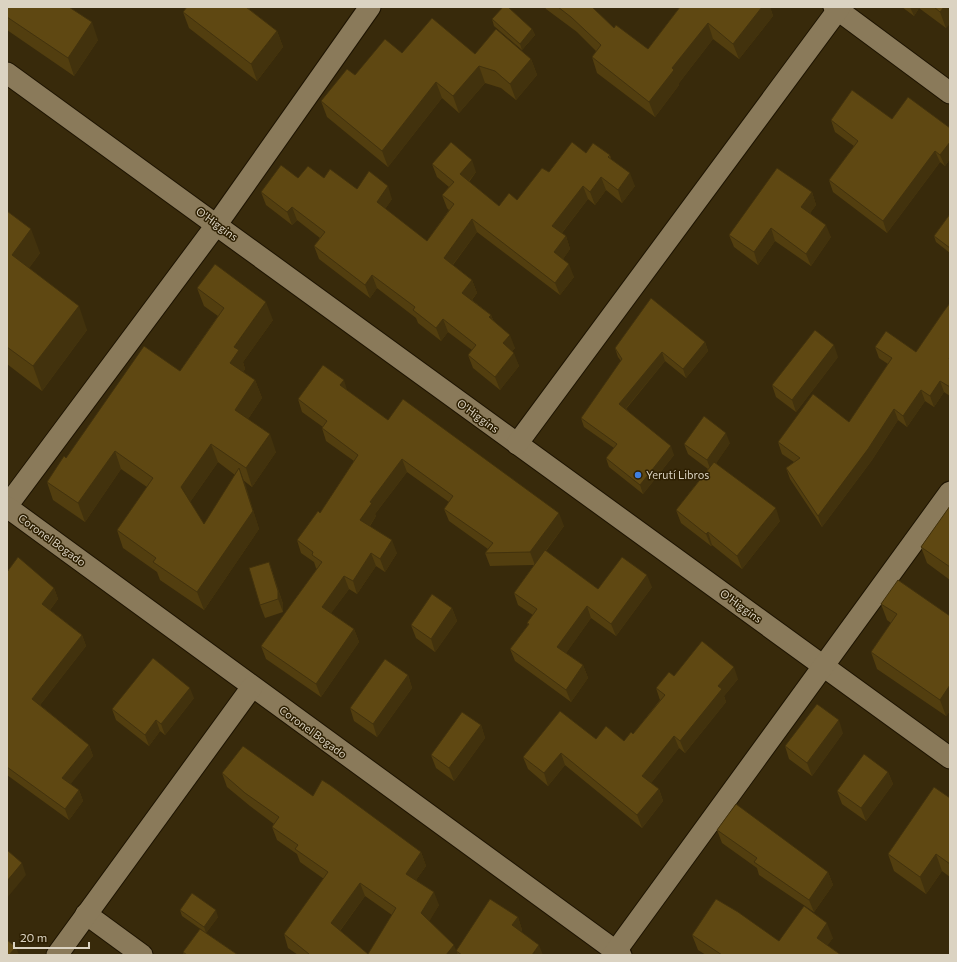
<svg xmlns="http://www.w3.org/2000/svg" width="957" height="962" font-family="Commissioner,sans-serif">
<rect width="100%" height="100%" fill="#382a0b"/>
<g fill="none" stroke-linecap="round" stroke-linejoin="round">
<g stroke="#1d1300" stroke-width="23">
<g id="minor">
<path d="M834,7l116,86"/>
<path d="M7,73l943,685"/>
<path d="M517,444l323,-437"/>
<path d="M7,506l210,-282 153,-217"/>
<path d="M7,507l614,448"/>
<path d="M86,914l56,41"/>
<path d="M57,955l195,-268"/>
<path d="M613,955l337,-463"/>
</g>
</g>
<use href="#minor" stroke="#8a7a5a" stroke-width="21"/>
</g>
<g fill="#523e0f" fill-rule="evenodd">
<path d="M7,7l91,33 -24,36 -67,-46z"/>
<path d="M187,7h64l-2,2 28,22 6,16 -26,34 -68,-53 -6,-16z"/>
<path d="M545,7h47l22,21 34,21 32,-42h90l3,9 -34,43 -26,-20 -34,44v2l-24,32 -58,-44 -5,-16 4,-6 -19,-19 -31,-23z"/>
<path d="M902,7h48l-4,21 -27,-20 -5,8z"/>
<path d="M492,19l40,10 3,6 -13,15 -28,-24z"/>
<path d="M402,53l73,1 56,5 6,16 -21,25 -15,-12 -16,-5 -26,30 -17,-15 -54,69 -61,-50 -6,-16 34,-26z"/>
<path d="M892,119l58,9v31l-5,7 -5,-4 -53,71 -54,-41 -4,-12 25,-34 -19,-14 -4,-12z"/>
<path d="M586,153l24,2 1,4 24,27 -13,17 -16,-13 -11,15 -7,-6 -26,34 4,3 4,13 -7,10 11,18 -14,18 -83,-63 -24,33 19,15 5,13 -5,7 19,15 2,5 22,28 -3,3 7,15 -19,24 -27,-22 -5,-13 4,-5 -24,-18 -7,9 -23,-18 -2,-5 -39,-30 -7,10 -51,-39 -5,-13 6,-8 -23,-18 -5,5 -26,-20 -5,-13 37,-14h26l33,11 35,10 -7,10 42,32 22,-31 -2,-2 -5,-13 7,-8 -12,-10 -5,-13 44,8 -7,10 30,24 18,-6 32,-28z"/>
<path d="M812,192l4,13 -6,8 21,24 -20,29 -36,-25 -17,24 -24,-18 -5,-12z"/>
<path d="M7,211l33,42 -11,15 58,62 -45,61 -35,-27z"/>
<path d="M950,214v39l-14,-11 -2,-6z"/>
<path d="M197,288l76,32 -30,42 2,7 -2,3 12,8 7,18 -14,21 28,33 -24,35 -9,-7 16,49 -55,81 -44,-30 -3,-8 -34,-24 -6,-18 30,-43 -26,-18 -36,53 -32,-22 -6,-18 19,-24 114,-87 38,-55 -14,-10zM218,462l17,13 -31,49 -14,-22z"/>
<path d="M950,303v93l-6,-4 -10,15 -9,-6 -18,26 -9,-7 -26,40 -50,67 -32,-48 -4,-11 8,-6 -12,-8 -4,-12 71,-20 39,-58 -9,-6 -4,-11 41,5z"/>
<path d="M705,342l3,9 -22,27 -21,-17 -39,48 48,46 -31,39 -34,-27 -3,-9 8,-10 -30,-21 -3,-9 40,-57 -3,-4 -3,-9z"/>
<path d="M838,357l-42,55 -20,-15 -4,-12z"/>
<path d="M348,391l40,29 176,106 -18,25 52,38 54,-2 -36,49 -25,-18 -25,35 17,12 5,13 -17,24 -56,-41 -5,-12 18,-24 -1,-2 6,-8 -15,-10 -4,-12 20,-28 -44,1 -5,-13 3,-4 -39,-28 -5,-12 5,-7 -42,-30 -32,42 1,2 -6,10 27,27 -12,19 -9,-6 -19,28 -8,-5 -18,24 23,16 5,13 -38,55 -55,-38 -5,-13 56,-77 -1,-1 -2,-6 -13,-9 -4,-13 23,-27 34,-52 -28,-20 -4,-13 1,-1 -21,-15 -4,-13z"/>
<path d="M730,443l-14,20 64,58 -38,48 -30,-24 -1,1 -30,-23 -5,-13 32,-41 -20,-15 -4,-10z"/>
<path d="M950,506v74l-23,-17 -6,-16z"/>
<path d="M269,562l14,42v8l-18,6 -5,-13z"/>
<path d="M7,572l47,16 4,11 -8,11 32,25 4,11 -46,59 49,40 4,11 -23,28 9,6 4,11 -14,19 -62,-45z"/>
<path d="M881,604l69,12v95l-4,5 -69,-47 -6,-17 20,-29 -4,-3z"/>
<path d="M452,608l5,13 -22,31 -19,-14 -5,-13z"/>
<path d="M408,675l4,13 -35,49 -23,-16 -4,-13z"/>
<path d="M674,676l64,3 -14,17 2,6 -41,51 -6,-5 -28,35 8,6 4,12 -21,27 -77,-63 -17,21 -20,-17 -5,-12 73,-18 28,2 9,-7 27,-34 -4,-12z"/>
<path d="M194,698l-29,37 -5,-4 -11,15 -33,-26 -4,-11z"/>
<path d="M481,725l4,13 -31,43 -18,-13 -5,-13z"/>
<path d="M843,733l-31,43 -23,-17 -4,-13z"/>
<path d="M888,772l5,12 -27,37 -24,-17 -5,-13z"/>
<path d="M222,773l91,23 108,56 5,14 -10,14 23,25 -10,16 27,30 62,-34 4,13 -1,2 22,23h-245l-10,-7 -4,-14 40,-55 -24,-17 -3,-8 -20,-14 -5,-13 2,-3 -24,-18 -23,-19zM365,896l27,19 -24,39 -28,-23z"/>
<path d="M950,798v79l-8,-6 -16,23 -32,-23 -6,-17z"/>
<path d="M717,830l111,42 5,13 -19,27 -55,-37 -2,-7 -35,-25z"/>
<path d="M180,910l38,7 -12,16 32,22h-54l-1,-3 19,-22 -20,-14z"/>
<path d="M692,935l87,6 54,-3 -6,7 14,10h-135l-8,-5z"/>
</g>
<g fill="#42320d">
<path d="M762,7h8l3,9 -34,43 -6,-15z"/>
<path d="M910,7h9v1l-5,8z"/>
<path d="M944,7h6v17l-4,4 -6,-16z"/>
<path d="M92,22l6,18 -24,36 -6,-18z"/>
<path d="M708,23l5,16 -34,44v2l-24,32 -6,-15 23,-34z"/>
<path d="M532,29l3,6 -13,15 -2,-6z"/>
<path d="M277,31l6,16 -26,34 -6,-17z"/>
<path d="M531,59l6,16 -21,25 -6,-16z"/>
<path d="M479,66l6,17 -26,30 -6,-17z"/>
<path d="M436,82l6,16 -54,69 -6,-16z"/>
<path d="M950,142v17l-5,7 -5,-11z"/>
<path d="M935,151l5,11 -53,71 -4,-12z"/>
<path d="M472,160l4,12 -12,15 -4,-13z"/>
<path d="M630,173l5,13 -13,17 -4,-13z"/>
<path d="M601,177l5,13 -11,15 -5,-13z"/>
<path d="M388,186l4,13 -11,16 -4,-13z"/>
<path d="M583,186l5,13 -31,40 -5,-13z"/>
<path d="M812,192l4,13 -10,14 -5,-12z"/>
<path d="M292,207l5,13 -5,5 -5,-13z"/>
<path d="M472,219l5,13 -29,39 -4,-13z"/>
<path d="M826,225l5,12 -20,29 -5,-12z"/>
<path d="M771,228l4,13 -17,24 -4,-13z"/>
<path d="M31,229l9,24 -19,26 -9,-24z"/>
<path d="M566,236l4,13 -11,16 -5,-13z"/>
<path d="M569,264l5,13 -14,18 -5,-12z"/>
<path d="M372,275l5,13 -7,10 -5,-13z"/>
<path d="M472,280l5,13 -10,13 -5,-13z"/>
<path d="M266,302l7,18 -30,42 2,7 -8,12 -7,-18 4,-16z"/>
<path d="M79,306l8,24 -45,61 -9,-25z"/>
<path d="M491,315l5,12 -7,-10z"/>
<path d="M443,319l5,13 -7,9 -5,-13z"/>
<path d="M510,335l5,13 -7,8 -5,-13z"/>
<path d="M705,342l3,9 -22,27 -3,-9z"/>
<path d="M834,345l4,12 -42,55 -4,-12z"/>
<path d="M662,352l3,9 -43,52 -3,-9z"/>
<path d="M514,353l5,13 -19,24 -5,-13z"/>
<path d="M255,380l7,18 -20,30 -7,-18z"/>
<path d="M344,380l4,13 -8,-8z"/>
<path d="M940,381l4,11 -10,15 -4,-11z"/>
<path d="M921,390l4,11 -18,26 -4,-11z"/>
<path d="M894,409l4,11 -26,40 -50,67 -4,-11z"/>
<path d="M726,433l4,10 -19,28 -4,-11z"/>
<path d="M270,434l6,18 -24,35 -6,-19z"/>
<path d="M211,444l7,18 -30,43 -7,-18z"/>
<path d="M671,446l3,9 -31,39 -3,-9z"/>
<path d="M115,451l6,18 -36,53 -7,-19z"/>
<path d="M402,459l5,13 -32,42 1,2 -11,17 -5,-13 10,-18z"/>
<path d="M239,468l7,18 13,43 -55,81 -7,-18z"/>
<path d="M776,508l4,13 -38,48 -5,-13z"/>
<path d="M559,513l5,13 -29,39 -5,-13z"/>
<path d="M708,532l4,13 -1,1 -5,-12z"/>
<path d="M392,540l5,13 -12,19 -5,-13z"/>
<path d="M371,553l5,13 -19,28 -4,-13z"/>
<path d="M269,562l14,42v8l-5,-13z"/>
<path d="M647,575l5,12 -36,49 -5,-12z"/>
<path d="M344,576l5,13 -23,31 -4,-13z"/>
<path d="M54,588l4,11 -12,16 -4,-11z"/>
<path d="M587,606l4,12 -29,41 -5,-12z"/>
<path d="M452,608l5,13 -22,31 -4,-13z"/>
<path d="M354,629l5,13 -38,55 -5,-13z"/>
<path d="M82,635l4,11 -50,64 -4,-11z"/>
<path d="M583,665l5,13 -17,24 -5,-12z"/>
<path d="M734,667l4,12 -14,17 2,6 -41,51 -5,-12 38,-55z"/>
<path d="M408,675l4,13 -35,49 -4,-13z"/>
<path d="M950,685v26l-4,5 -6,-16z"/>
<path d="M190,688l4,10 -29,37 -4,-11z"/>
<path d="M156,720l4,11 -11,15 -4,-11z"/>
<path d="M839,720l4,13 -31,43 -5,-13z"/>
<path d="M481,725l4,13 -31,43 -5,-13z"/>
<path d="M674,736l5,12 -32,40 -5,-12z"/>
<path d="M89,745l4,11 -27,34 -4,-12z"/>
<path d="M561,753l4,12 -17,21 -4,-13z"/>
<path d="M888,772l5,12 -27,37 -5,-13z"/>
<path d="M659,789l4,12 -21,27 -5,-13z"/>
<path d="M79,790l4,11 -14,19 -4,-11z"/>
<path d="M421,852l5,14 -15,21 -5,-13z"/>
<path d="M936,854l6,17 -16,23 -6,-17z"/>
<path d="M22,863l4,12 -19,23v-17z"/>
<path d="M828,872l5,13 -19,27 -5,-12z"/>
<path d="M360,883l5,13 -29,40 -5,-13z"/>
<path d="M434,892l5,13 -13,22 -5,-14z"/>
<path d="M216,910l2,7 -12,16 -2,-6z"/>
<path d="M518,917l4,13 -5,8 -5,-13z"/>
<path d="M827,923l6,15 -10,14 -6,-14z"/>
<path d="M454,945l4,10h-12z"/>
<path d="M539,945l4,10h-11z"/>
<path d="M16,947l3,8h-10z"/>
</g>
<g fill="#5f4812" stroke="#42320d" fill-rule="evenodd">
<path d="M7,7h62l23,15 -24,36 -61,-41z"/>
<path d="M187,7h59l31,24 -26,33 -68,-52z"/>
<path d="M503,7h5l24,22 -12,15 -28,-25z"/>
<path d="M558,7h34l22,21 2,-3 32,24 32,-42h82l-29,37 -25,-21 -36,45 2,2 -25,32 -57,-45 9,-12 -30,-28z"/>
<path d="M934,7h10l-4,5z"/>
<path d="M432,18l43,36 21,-25 35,30 -21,25 -15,-13 -16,-5 -26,30 -17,-14 -54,69 -61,-50 26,-32 8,6 30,-36 17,14z"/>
<path d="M852,90l40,29 16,-22 42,31v14l-10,13 -5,-4 -52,70 -54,-41 29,-39 -27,-21z"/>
<path d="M451,142l21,18 -12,14 39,32 10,-13 8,7 25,-32 7,4 23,-30 14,11 7,-10 17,12 -2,2 22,16 -12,17 -17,-13 -11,15 -7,-6 -31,40 14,10 -12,16 15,12 -14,19 -83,-64 -28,39 28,22 -10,13 29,22 -2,2 21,18 -7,8 11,10 -19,24 -27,-22 8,-10 -33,-26 -7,9 -23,-18 2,-3 -43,-32 -7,10 -51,-39 11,-14 -33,-25 -5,5 -26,-20 20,-27 17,13 10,-12 16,12 6,-9 27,20 12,-18 19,15 -11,16 50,39 27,-37 -12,-9 12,-13 -22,-18z"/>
<path d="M777,168l35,24 -11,15 25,18 -20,29 -35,-26 -17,24 -25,-17z"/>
<path d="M7,211l24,18 -19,26 67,51 -46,60 -26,-19z"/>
<path d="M950,214v34l-16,-12z"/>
<path d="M215,264l51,38 -32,45 5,3 -9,13 25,17 -20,30 35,24 -24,34 -35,-24 -30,43 23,37 35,-56 14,43 -56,81 -44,-30 3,-4 -39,-28 36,-52 -38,-27 -37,52 -31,-21 17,-26 2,2 78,-112 36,25 44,-63 -27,-20z"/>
<path d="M651,298l54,44 -22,27 -21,-17 -43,52 52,42 -31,39 -34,-27 11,-14 -36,-26 41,-59 -7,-11z"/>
<path d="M950,303v54l-1,2 1,1v27l-10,-6 -10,15 -9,-6 -18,26 -9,-7 -26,40 -50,67 -32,-48 14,-10 -22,-16 35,-48 36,28 43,-64 -17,-11 11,-16 30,21 28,-41z"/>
<path d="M815,330l19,15 -42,55 -20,-15z"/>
<path d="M323,365l21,15 -4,5 48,35 15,-21 156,114 -29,39 -45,1 8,-10 -49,-34 9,-13 -51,-37 -32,43 2,1 -12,17 32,20 -12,19 -9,-6 -18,28 -9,-5 -22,31 32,22 -38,55 -55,-38 61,-84 -10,-7 1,-3 -16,-12 21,-29 2,2 38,-58 -36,-27 5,-7 -29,-22z"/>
<path d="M704,416l22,17 -19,27 -23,-16z"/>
<path d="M714,462l62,46 -39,48 -29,-24 -2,2 -30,-24z"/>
<path d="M950,506v61l-29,-20z"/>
<path d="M545,550l53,39 24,-32 25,18 -36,49 -24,-18 -30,41 26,18 -17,25 -56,-41 19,-25 -2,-1 10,-14 -23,-16z"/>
<path d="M18,557l36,31 -12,16 40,31 -50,64 57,46 -27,33 17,12 -14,19 -58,-42v-195z"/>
<path d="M269,562l9,29v8l-18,6 -11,-37z"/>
<path d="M898,580l52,36v69l-10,15 -69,-48 26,-38 -16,-10z"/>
<path d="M432,594l20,14 -21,31 -20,-14z"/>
<path d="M702,641l32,26 -16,19 4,3 -42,52 -6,-5 -32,40 17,13 -22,26 -76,-62 -17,20 -21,-16 37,-46 36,28 10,-13 18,15 7,-9 2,2 32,-39 -9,-7 13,-16 5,4z"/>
<path d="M153,658l37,30 -29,36 -5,-4 -11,15 -33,-26z"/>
<path d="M385,659l23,16 -35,49 -23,-16z"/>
<path d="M817,704l22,16 -32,43 -22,-17z"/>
<path d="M462,712l19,13 -32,43 -18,-13z"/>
<path d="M243,746l70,50 9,-16 8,5 91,67 -15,22 28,18 -13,21 33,32 -8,10h-138l1,-1 -25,-20 44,-62 -33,-23 3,-4 -26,-18 7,-10 -34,-24 -23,-20zM360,883l36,25 -28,46 -37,-31z"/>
<path d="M864,754l24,18 -27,36 -24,-17z"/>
<path d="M934,787l16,11v66l-14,-10 -16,23 -32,-23z"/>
<path d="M736,804l92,68 -19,28 -55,-38 3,-4 -40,-28z"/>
<path d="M7,850l15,13 -15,18z"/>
<path d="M192,893l24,17 -12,17 -24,-17z"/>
<path d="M490,899l28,18 -6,8 27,20 -7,10h-70l-6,-4z"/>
<path d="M716,899l22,13 41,29 25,-35 23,17 -10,15 24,17h-119l-30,-20z"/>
<path d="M200,929l38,26h-51l-4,-3z"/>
<path d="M7,940l9,7 -7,8h-2z"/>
</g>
<circle fill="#3f7fe0" stroke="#2e2002" stroke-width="1.5" cx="638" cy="475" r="4"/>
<g text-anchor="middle" stroke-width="3" stroke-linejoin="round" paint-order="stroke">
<g font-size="11" fill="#dbd3c2" stroke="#2e2002">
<text transform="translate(217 224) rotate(36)" y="4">O'Higgins</text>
<text transform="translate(478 416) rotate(36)" y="4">O'Higgins</text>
<text transform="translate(52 540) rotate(36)" y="4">Coronel Bogado</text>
<text transform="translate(741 606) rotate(36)" y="4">O'Higgins</text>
<text transform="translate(313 732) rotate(36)" y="4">Coronel Bogado</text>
</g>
<g font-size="11" fill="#dbd3c2" stroke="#2e2002" text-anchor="start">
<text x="646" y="479">Yerutí Libros</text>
</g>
</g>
<rect width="957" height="962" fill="none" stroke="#dbd3c2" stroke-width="16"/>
<path d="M14 942v6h75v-6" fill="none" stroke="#dbd3c2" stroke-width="2"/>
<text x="20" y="942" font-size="12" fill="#dbd3c2" stroke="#2e2002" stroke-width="3" paint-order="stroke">20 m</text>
</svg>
